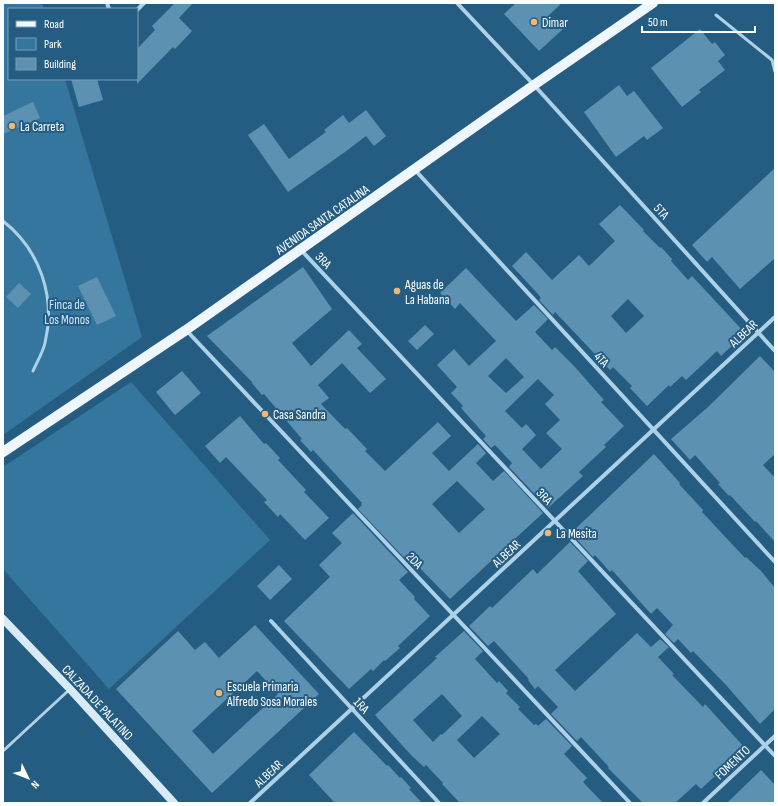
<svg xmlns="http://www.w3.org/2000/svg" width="778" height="806" font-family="'Sofia Sans Condensed',sans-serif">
<rect width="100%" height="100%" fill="#255d82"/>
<g fill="#35769e">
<path d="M3,3h39l2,6h-35v70h56l77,258 -139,98z"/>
<path d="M131,382l139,158 -161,149 -106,-120v-102z"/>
</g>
<g fill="#5d91b2" fill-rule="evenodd">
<path d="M175,3h18l-14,15 13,13 -17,18 -2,-2 -36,37v-35l18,-19 -3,-4z"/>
<path d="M516,3h46l-13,12 14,14 -24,22 -35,-37z"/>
<path d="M700,29l12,15 3,-2 10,13 -7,6 7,9 -26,20 2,2 -19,15 -31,-39z"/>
<path d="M71,79h26l6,21 -24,7z"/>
<path d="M619,85l8,11 7,-5 29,37 -16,12 -3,-4 -28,21 -32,-45z"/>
<path d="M33,102l7,16 -37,16v-18z"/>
<path d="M366,110l20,26 -12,10 -8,-10 -21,16 -57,40 -40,-57 16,-11 25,35 37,-27 -2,-2 19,-15 6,8z"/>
<path d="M775,168v90l-35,31 -28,-32 -5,5 -15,-17z"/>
<path d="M620,205l24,25 -1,1 17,17 1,-1 11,12 -1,2 17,19 4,-4 53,57 -24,23 -4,-5 -31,29 -4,-4 -12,11 -1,-2 -22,21 -17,-18 2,-2 -19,-19 -3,3 -55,-58 -2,3 -14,-15 2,-2 -3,-4 -26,-28 14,-14 26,28 27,-25 10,11 26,-25 -16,-17zM628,299l16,17 -18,17 -15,-17z"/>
<path d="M303,267l29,42 -40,34 19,23 38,-36 13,14 -5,4 29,31 -16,14 -28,-30 -24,22 11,13 -8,6 24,25 2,-1 20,21 -2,2 20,20 53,-49 13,14 -19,17 17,18 29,-27 8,9 -10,10 17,18 11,-10 39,42 -93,86 -34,-35 -3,3 -55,-58 4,-4 -1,-1 1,-1 -49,-53 -2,2 -11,-12 2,-1 -38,-45 -2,1 -10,-12v-1l-45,-46zM457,481l28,28 -26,24 -27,-29z"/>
<path d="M466,268l50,53 18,-16 14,14 -13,13 17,18 3,-3 19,19 30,34 -3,2 23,24 -20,19 2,2 -27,25 4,4 -35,32 -39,-41 3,-4 -17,-18 -4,3 -8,-9 3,-3 -25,-28 2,-2 -12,-13 6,-6 -20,-22 17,-16 15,17 27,-25 -36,-38 -5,6 -15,-16zM506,358l18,19 -18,16 -18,-17zM538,379l16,16 -9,9 15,16 -14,13 16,16 -21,20 -19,-20 14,-14 -10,-11 -4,4 -17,-17z"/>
<path d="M97,277l19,39 -19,9 -19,-39z"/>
<path d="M19,283l12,11 -13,14 -12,-11z"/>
<path d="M425,325l9,9 -17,16 -9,-9z"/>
<path d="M760,356l15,16v82l-12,11 12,13v64l-19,-21 -1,1 -25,-27 -1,1 -11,-12 2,-1 -25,-28 -5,5 -19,-21 37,-32z"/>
<path d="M182,371l19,22 -26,22 -19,-23z"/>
<path d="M240,416l24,28 2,-1 14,15 -2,2 28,30 -2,2 25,26 -24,22 -25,-26 -2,3 -14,-15 3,-2 -41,-43 -6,6 -15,-17z"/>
<path d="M654,454l26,29 -1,1 24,26 -1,2 43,46 1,-1 15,14 14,17v121l-15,15 -34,-39 -33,-34 -2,2 -13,-14 -4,4 -9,-9 8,-9 -16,-17 -6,6 -39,-44 -2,2 -15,-17 -2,2 -22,-24z"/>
<path d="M353,513l55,59 -9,8 16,17 -1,2 16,17 -32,30 2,2 -15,13 -1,-1 -11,11 -2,-2 -22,20 -65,-68 46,-44 -11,-12 23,-22 -10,-10z"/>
<path d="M570,542l18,19 -10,10 38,43 -61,56 20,21 62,-58 14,14 9,-8 9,8 -11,10 16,17 -2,1 31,32 2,-3 40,44 -44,41 -5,-5 -21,19h-32l-35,-35 1,-1 -28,-30 -4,4 -26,-27 7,-7 -20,-21 -3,3 -7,-9 1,-1 -35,-38 -6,5 -19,-20 21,-20 2,2 41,-39 4,5z"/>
<path d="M279,565l13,14 -22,21 -13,-14z"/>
<path d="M255,625l64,69 -107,99 -96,-104 62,-58 17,19 10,-8 14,16zM257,671l21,23 -65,60 -21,-23z"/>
<path d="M464,631l19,20 -8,8 22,24 2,-2 9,10 -2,2 14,14 -2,2 16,16 2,-1 2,2 8,-7 26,27 -8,8 23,24 -4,4 20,21h-143l-18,-19 1,-1 -17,-18 -2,2 -13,-12 -36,-40 62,-57 -2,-1zM442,694l20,22 -20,19 -1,-1 -8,8 -20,-22zM482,716l18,18 -26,24 -17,-18z"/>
<path d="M354,732l33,34 1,-1 12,13 1,-1 10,11 -2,1 13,14h-87l-26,-28z"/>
<path d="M761,770l14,15v18h-48z"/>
</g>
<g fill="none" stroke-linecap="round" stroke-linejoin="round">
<g stroke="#add1e7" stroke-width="3">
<path d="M716,15l56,45 3,12"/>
<path d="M3,221c37,29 53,76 42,122 -2,9 -8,19 -12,28"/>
<path d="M3,751l66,-61"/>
</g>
<g stroke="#add1e7" stroke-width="4">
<path d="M107,3l2,6"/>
<path d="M457,3l77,82 241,266"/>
<path d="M137,10l7,-7"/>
<path d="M415,170l360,392"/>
<path d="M301,250l474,506"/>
<path d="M187,331l443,472"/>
<path d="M271,621l168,182"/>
<path d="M250,803l525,-486"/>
<path d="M703,803l72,-67"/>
</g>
<path stroke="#d7eaf6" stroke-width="8" d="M3,619l67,70 104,114"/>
<path stroke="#eef7fd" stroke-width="10" d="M3,452l183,-122 348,-245 119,-82"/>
</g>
<g fill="#f1b671" stroke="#255d82" stroke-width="1.5">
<circle cx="534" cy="22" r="4"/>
<circle cx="12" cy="126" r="4"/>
<circle cx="397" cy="291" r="4"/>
<circle cx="265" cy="414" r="4"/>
<circle cx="548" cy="533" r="4"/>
<circle cx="219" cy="693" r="4"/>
</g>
<g text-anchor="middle" stroke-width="4" stroke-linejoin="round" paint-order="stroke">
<g font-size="13" fill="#fff" stroke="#255d82" text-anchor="start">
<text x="542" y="27">Dimar</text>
<text x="20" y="131">La Carreta</text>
<text x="405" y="289">Aguas de<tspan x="405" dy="15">La Habana</tspan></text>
<text x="273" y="419">Casa Sandra</text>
<text x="556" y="538">La Mesita</text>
<text x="227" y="691">Escuela Primaria<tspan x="227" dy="15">Alfredo Sosa Morales</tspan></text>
</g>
<g font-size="13" fill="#fff" stroke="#255d82">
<text transform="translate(662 211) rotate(48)" y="5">5TA</text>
<text transform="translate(322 219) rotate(-35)" y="5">AVENIDA SANTA CATALINA</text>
<text transform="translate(324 260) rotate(47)" y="5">3RA</text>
<text transform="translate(743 333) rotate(-43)" y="5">ALBEAR</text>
<text transform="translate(602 359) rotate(47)" y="5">4TA</text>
<text transform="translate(545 496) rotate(47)" y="5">3RA</text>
<text transform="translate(506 553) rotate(-43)" y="5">ALBEAR</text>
<text transform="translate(415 560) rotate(47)" y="5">2DA</text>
<text transform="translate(98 702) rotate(47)" y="5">CALZADA DE PALATINO</text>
<text transform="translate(362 705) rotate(47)" y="5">1RA</text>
<text transform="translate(732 762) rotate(-43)" y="5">FOMENTO</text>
<text transform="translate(268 773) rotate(-43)" y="5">ALBEAR</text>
</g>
<g font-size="13" fill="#d0e8f6" stroke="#255d82">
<text x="67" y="309">Finca de<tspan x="67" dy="15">Los Monos</tspan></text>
</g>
</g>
<rect width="778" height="806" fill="none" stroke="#ffffff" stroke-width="8"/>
<rect x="8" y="8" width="130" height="72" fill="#255d82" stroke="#7c9eb4"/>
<rect x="16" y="21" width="20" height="6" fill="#eef7fd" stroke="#7c9eb4"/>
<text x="44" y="28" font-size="12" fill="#ffffff">Road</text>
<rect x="16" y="38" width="20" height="12" fill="#35769e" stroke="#7c9eb4"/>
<text x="44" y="48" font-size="12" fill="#ffffff">Park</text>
<rect x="16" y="58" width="20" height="12" fill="#5d91b2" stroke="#7c9eb4"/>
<text x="44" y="68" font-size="12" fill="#ffffff">Building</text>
<g transform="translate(28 778) rotate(133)" stroke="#255d82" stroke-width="3" paint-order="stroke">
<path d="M0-3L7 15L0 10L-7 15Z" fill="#ffffff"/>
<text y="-6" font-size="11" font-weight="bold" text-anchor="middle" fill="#ffffff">N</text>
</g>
<path d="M642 26v6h113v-6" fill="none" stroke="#ffffff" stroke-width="2"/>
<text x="648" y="26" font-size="12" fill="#ffffff" stroke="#255d82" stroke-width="3" paint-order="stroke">50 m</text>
</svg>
